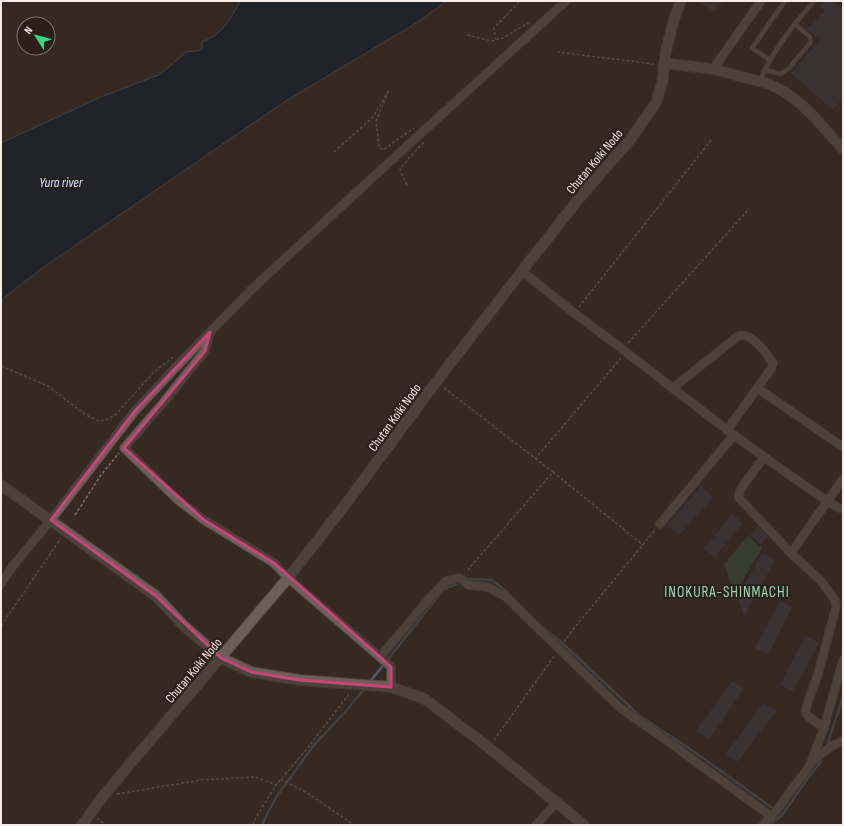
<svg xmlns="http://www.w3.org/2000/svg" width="844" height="826" font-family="'Sofia Sans Condensed',sans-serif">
<rect width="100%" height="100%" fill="#352922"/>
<path fill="#395242" d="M748,536l14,12 -27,46 -11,-30z"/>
<path fill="#091c31" stroke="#505b68" d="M241,1h205l-28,21 -134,80 -243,167 -40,31v-157l100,-46 60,-23 25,-22 16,-2v-8l13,-6 11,-11z"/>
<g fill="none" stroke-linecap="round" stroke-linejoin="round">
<g stroke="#505b68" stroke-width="2.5">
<path d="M539,624l21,17 80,75 53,35 89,64"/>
<path d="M369,683l75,-94 25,-10 23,1 14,11 15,15"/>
<path d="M826,748l17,-51"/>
<path d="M262,825l5,-11 10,-18 37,-51 31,-33 20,-24"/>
<path d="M770,825l12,-10 28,-40 10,-12 3,-7"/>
</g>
</g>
<g fill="#403a45">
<path d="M697,1h26l-8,11z"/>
<path d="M825,1h8l10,9v88l-10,12 -42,-37 28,-33 -12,-11 17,-18 -4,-5z"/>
<path d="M701,486l12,12 -34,37 -12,-10z"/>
<path d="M732,514l11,9 -28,34 -11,-8z"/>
<path d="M758,526l10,10 -7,9 -11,-10z"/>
<path d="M762,553l13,7 -31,57 -6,-20z"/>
<path d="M780,601l12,6 -24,48 -13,-7z"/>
<path d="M805,636l14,7 -26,48 -13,-6z"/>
<path d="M732,681l12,7 -35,52 -13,-9z"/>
<path d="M763,703l14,8 -40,51 -11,-8z"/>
</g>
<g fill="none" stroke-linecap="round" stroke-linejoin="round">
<g stroke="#504640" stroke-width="5.5">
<g id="service">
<path d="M770,60l-18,-12 33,-47"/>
<path d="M765,70c12,-25 31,-48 49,-69"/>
<path d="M760,81l5,-11 16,4 8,-6 22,-26 -1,-5 -15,-13"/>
</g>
</g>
<g stroke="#504640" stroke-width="10">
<g id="minor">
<path d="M713,69l48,-68"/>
<path d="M522,271l52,42 52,39 101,78 37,27 63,44 10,6 6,2"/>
<path d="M210,333l-5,18 -43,53 -38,44 54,52 26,20 70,43 14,15 92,79 11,10v20"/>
<path d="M673,388l65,-52c13,-5 29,18 35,27l-2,6 -44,61"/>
<path d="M757,388l86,59"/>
<path d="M764,457l-24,33 -1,8 52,55 30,28 14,19 1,7 -18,67 -12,34v5l2,3 16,12"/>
<path d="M660,524l74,-89"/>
<path d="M791,553l52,-74"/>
<path d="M1,584l11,-17 39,-47 84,-109 44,-47 73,-75 95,-88 219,-200"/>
<path d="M380,657l49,-58 17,-18 14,-3 8,7 20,2 17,9 114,111 47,33 106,77"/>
<path d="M810,764l20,-17 13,-6"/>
<path d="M536,825l20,-22"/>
<path d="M763,825l11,-11 36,-49 14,-37 19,-68"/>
</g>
</g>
<g stroke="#504640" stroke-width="12">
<g id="tertiary">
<path d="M664,63l49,6 56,15 16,8 17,13 13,13 28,31"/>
<path d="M1,485l155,111 28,30 37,32 30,14 48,8 92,7 34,12 63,48 96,78"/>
<path d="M82,825l21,-29 185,-218 60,-77 88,-119 86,-111 55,-70 52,-60 27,-38 7,-24 1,-16 3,-16 8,-31 6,-15"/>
</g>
</g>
<g stroke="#7b706a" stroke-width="1.5" stroke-dasharray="3 2" stroke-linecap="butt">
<path d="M467,35l25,6 11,-3 27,-16"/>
<path d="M496,40l-2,-12 26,-27"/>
<path d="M557,52l97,12"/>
<path d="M334,152l39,-35 16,-27 -13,31 3,26 4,3 31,-22"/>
<path d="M407,185l-7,-15 8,-11 17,-18"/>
<path d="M579,307l133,-168"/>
<path d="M628,343l121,-134"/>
<path d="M1,366l47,20 38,29 13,6 7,-1 10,-6 39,-43 20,-15"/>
<path d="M444,388l109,84 -87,100"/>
<path d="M535,459l86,-101"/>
<path d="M553,472l90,73"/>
<path d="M75,515l26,-40 18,-22"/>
<path d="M1,626l60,-88"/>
<path d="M564,642l7,-10 84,-102"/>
<path d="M494,740l61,-85"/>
<path d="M281,779l28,15 45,31"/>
<path d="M117,794l84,-14 54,-3 21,8"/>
<path d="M97,818l9,7"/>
<path d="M253,825l3,-8 20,-32 30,-35 44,-57"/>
</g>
<use href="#service" stroke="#6c5f57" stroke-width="4"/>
<use href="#minor" stroke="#6c5f57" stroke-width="8"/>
<use href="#tertiary" stroke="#6c5f57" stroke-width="10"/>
</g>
<path d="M0 0H844V826H0ZM210,332l-5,19 -81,97 80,72 70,43 106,94 11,10v20l-92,-7 -48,-8 -30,-14 -65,-62 -105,-76 84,-109z" fill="#352922" fill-opacity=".55" fill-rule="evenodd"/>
<path fill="none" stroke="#cc4377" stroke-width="3" stroke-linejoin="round" d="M210,332l-5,19 -81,97 80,72 70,43 106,94 11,10v20l-92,-7 -48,-8 -30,-14 -65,-62 -105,-76 84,-109z"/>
<g text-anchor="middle" stroke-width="4" stroke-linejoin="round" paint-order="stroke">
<g font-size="13" fill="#f6ede9" stroke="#2a1f19">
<text transform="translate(594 161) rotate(-50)" y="5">Chutan Koiki Nodo</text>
<text transform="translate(394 417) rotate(-54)" y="5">Chutan Koiki Nodo</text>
<text transform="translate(193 670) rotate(-50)" y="5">Chutan Koiki Nodo</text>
</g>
<g font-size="14" font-style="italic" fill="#c8e0fc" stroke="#2a1f19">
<text x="61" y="187">Yura river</text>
</g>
<g font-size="15" letter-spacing="1" fill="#94ddad" stroke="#2a1f19">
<text x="727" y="597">INOKURA-SHINMACHI</text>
</g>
</g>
<rect width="844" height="826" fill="none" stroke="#f6ede9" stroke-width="4"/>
<g transform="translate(36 36) rotate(306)"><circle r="19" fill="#2a1f19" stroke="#7c716c"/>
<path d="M0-3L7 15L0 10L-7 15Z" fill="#32d882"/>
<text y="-6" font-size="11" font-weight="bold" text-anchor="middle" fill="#f6ede9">N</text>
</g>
</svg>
